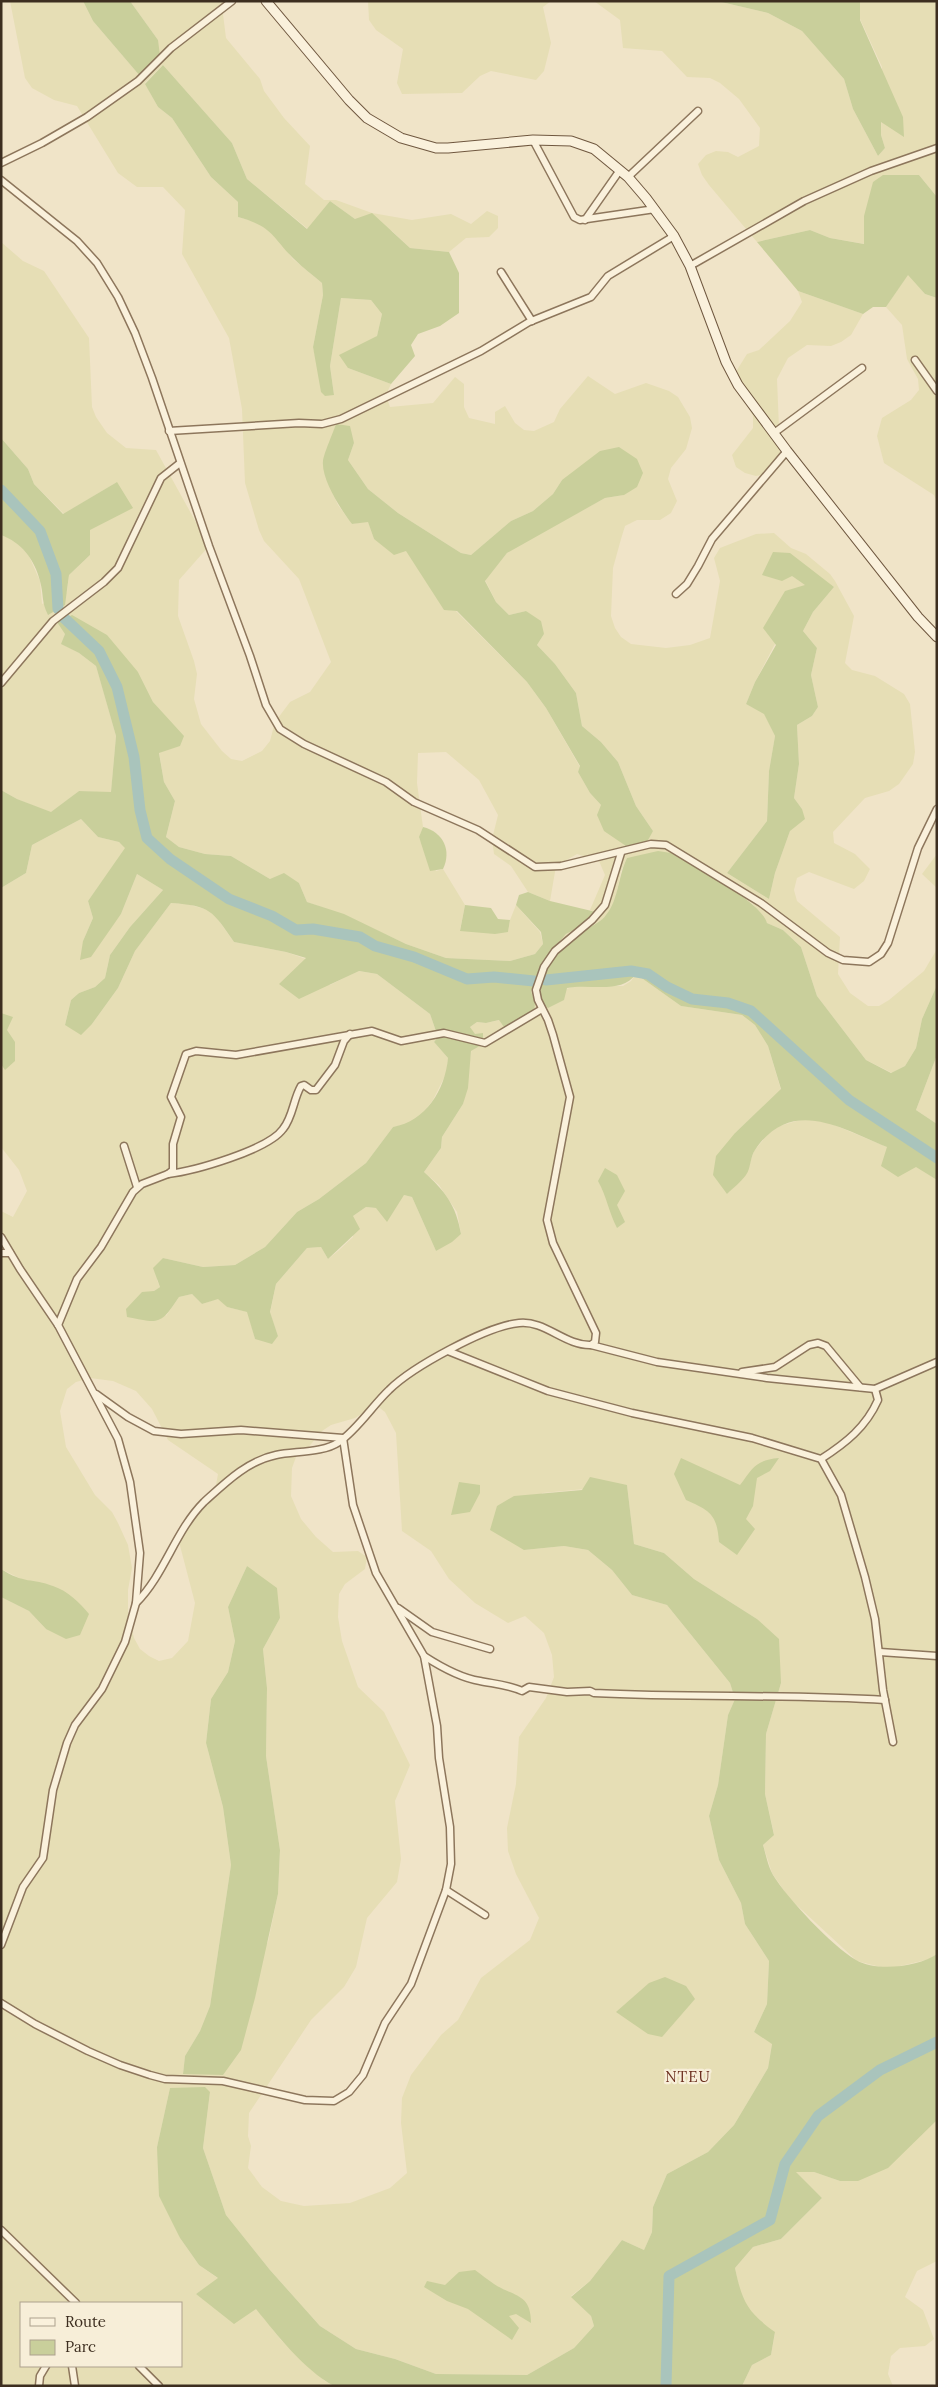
<svg xmlns="http://www.w3.org/2000/svg" width="938" height="2387" font-family="Lora,serif">
<rect width="100%" height="100%" fill="#f0e4c8"/>
<g fill="#e6deb5" fill-rule="evenodd">
<path d="M10,1h73l10,20 47,55 18,-36 -28,-39h97l-4,13 3,24 34,41 4,12 20,27 26,28 -5,38 19,16h12l36,13 40,7 39,-6 20,10 16,-13 11,5v12l-9,9 -23,1 -17,14 -39,-4 -18,-17 -37,-12 -25,-18 -22,28 -61,-50 -15,-36 -69,-78 -18,18 13,24 14,11 39,59 27,25v15l18,5 18,12 19,25 29,24 1,12 -10,52 5,22 16,26 -4,-29 11,-68 30,2 11,14 -5,22 -29,32 43,16 -5,11 4,12 43,-4 22,-26 9,7v23l5,11 26,6v-12l10,-6 10,17 9,7 10,1 20,-9 6,-13 28,-33 27,18 31,-11 23,8 9,6 12,20 2,11 -6,21 -15,19 -3,11 9,22 -6,12 -11,7h-23l-12,6 -4,13 -8,29 -2,48 4,12 6,9 10,7 35,4 24,-3 20,-7 10,-57 -6,-23 6,-10 36,-14 18,-1 17,15 15,6 24,20 5,7 19,35 -9,47 7,7 23,6 29,18 6,10 5,48 -2,12 -14,20 -10,7 -24,7 -32,34 1,11 21,11 15,15 -6,12 -10,8 -45,-17 -12,6 -3,12 3,11 43,36 -2,37 12,19 18,13h11l10,-6 35,-29 13,-22v36l-15,34 -6,29 -11,18 -13,7 -26,-13 -49,-64 -16,-49 -18,-17 -16,-7 -15,-20 -81,-50 -44,5 -6,13 -5,26 -10,20 -25,16 -15,56 10,-3h47l8,-5 5,-7 45,32 61,9 13,10 13,21 13,44 -46,43 -8,61 19,-20 8,-23 19,-23 30,-9 24,3 60,25 50,33v774l-7,5 -42,10 -31,-8 -68,-63 -17,-25 -9,-28 11,-11 -9,-40 1,-60 15,-51 -24,-64 -63,-40 -30,-26 -30,-9 -7,-59 -85,8 -18,57 40,-4 24,4 24,20 20,25 35,10 63,78 5,16 -7,16 -10,70 -9,31 10,44 22,43 4,21 24,37 -2,43 -13,28 18,11 -4,25 -34,57 -26,27 -41,22 -14,33 -1,25 -8,18 -22,-10 -32,41 -19,15 20,20 3,10 -20,22 -47,27 -91,-1 -41,-15 -39,-10 -36,-23 -50,-56 -44,-55 -23,-67 7,-56 -40,-4 -13,59 23,91 19,27 20,14 -23,15 60,14 25,32 44,41 9,5h-333v-789l28,14 17,18 7,-43 -28,-5 -24,-12v-358l12,6 14,-26 -8,-21 -18,-23v-259l25,-15 6,-28 49,-26 17,18 21,5 7,6 -38,53 5,17 -10,23 20,-3 18,-24 16,-40 26,16 -33,37 -20,28 -5,23 -10,9 -16,6 -8,7 -6,25 27,-1 26,-36 17,-37 36,-48 16,1 25,7 22,31 52,10 20,7 24,26 28,-14 19,3 53,40 8,23 -4,5 14,16 -1,14 -14,28 -12,16 -17,9 -11,2 -27,36 -47,36 -22,13 -32,35 -30,18 -32,2 -40,-9 -6,22 3,7 -6,4 12,25 13,-19 13,-3 10,10 17,-6 8,9 21,5 7,27 23,-3 -8,-23 6,-29 31,-36 14,-1 7,12 10,-8 15,-14v-21l13,-9 10,1 28,-13 8,2 24,54 25,-17 -4,-22 -18,-27 -15,-13 17,-24 1,-11 21,-33 11,-70 -4,-7 7,-5 9,1 14,-3 4,6 31,-23 -4,-12 13,-31 22,-26 12,-6 17,-16 -5,-2 15,-35 -6,-14 -22,-7 -21,12 -6,35 -22,-9 -17,-26 -17,-12 -2,-15 6,-24 -19,-35 -33,-28 -28,1 -1,30 6,44 -4,11 17,33 7,-2 22,36 -5,25 48,2 2,-12 6,-15 24,27 3,12 -8,10 -25,7 -64,-3 -40,-14 -62,-29 -37,-13 -8,-19 -29,-4 -39,-23 -26,-2 -26,-7 -13,-10 9,-36 -11,-19 -5,-30 6,-35 -12,-15 -15,-30 -73,-38 -3,10 17,9 17,13 6,20 14,50 -5,57 -32,-2 -28,22 -34,-14 -16,-9v-255l14,5 14,16 11,25 2,23 25,-12 2,-17 21,-20v-25l27,-48 -53,32 -30,-30 -6,-15 -27,-31v-196l22,19 21,10 45,67 3,69 4,10 11,16 19,15 30,2 53,96 -30,34 -1,36 16,45 3,13 -3,25 7,25 21,27 9,8 11,2 20,-10 8,-10 5,-19 15,-20 20,-10 21,-30 -32,-83 -35,-38 -5,-11 -14,-47 -3,-74 -13,-71 -47,-84 3,-44 -22,-23h-26l-19,-14 -41,-67 -23,-6 -22,-12 -7,-10zM336,424l18,19 -6,17 20,29 30,24 63,40 10,2 40,-34 22,-10 20,-17 9,-14 62,15 -19,3 -81,44 -17,11 -22,27 11,22 13,13 17,-4 18,23 -7,11 18,19 21,29 6,33 19,16 17,20 18,44 17,25 -27,15 -13,-11 -12,-30 -11,-12 -12,-21 2,-5 -34,-59 -19,-26 -71,-71 -12,-2 -38,-59 -32,-11 -6,-18 -16,3 -14,-19 -9,-20 1,-41zM792,576l42,11 -21,25 -10,19 14,17 -6,27 7,32 -6,9 -15,9 2,39 -5,34 8,11 -12,22 -15,42 -6,26 -42,-26 40,-52 2,-50 6,-35 -11,-23 -18,-9 9,-22 51,-97zM90,1378l23,3 23,10 16,18 16,31 50,34 -2,11 -38,53 17,65 -7,38 -16,17 -13,3 -10,-5 -9,-7 -6,-11 -6,-23v-25l4,-22 -4,-23 -10,-22 -6,-11 -17,-17 -29,-48 -6,-36 7,-22 9,-7zM376,1405l9,7 11,21 6,98 29,20 18,28 26,24 33,20 17,-7 19,17 8,22 2,22 -8,21 -27,39 -3,47 -9,44 1,23 8,23 23,44 -9,22 -49,38 -23,42 -17,15 -30,40 -9,23 -1,25 6,50 -17,15 -40,15 -46,3 -23,-5 -19,-14 -14,-19 3,-22 -3,-10 1,-23 62,-93 33,-33 12,-20 11,-49 30,-36 4,-23 -6,-58 15,-36 -26,-53 -26,-25 -16,-46 -4,-24 1,-23 6,-10 20,-15 2,-12 -9,-6 -25,1 -17,-15 -15,-18 -10,-23 1,-28 4,-11 10,-7 16,-19 9,-6 24,-7zM247,1566l33,52 -17,31 4,39 -1,68 14,94 -2,44 -10,48 -85,132 2,-18 15,-25 10,-25 21,-141 -8,-58 -17,-64 5,-44 17,-27 7,-31 -7,-34zM21,2303h160v63h-160z"/>
<path d="M368,1h183l-8,6 8,36 -7,28 -8,9 -45,-9 -11,5 -18,17 -60,1 -5,-11 6,-34 -27,-19 -7,-10z"/>
<path d="M594,1h123l51,12 34,18 42,48 9,30 25,47 7,-8 -4,-13 1,-68 -22,-48v-18h77v196l-18,-22 -55,41 1,28 -35,-6 -20,-8 -53,12 -48,-57 -7,-10 -4,-11 8,-9 10,-4 12,1 10,5 21,-11 1,-18 -21,-29 -19,-16 -10,-5 -23,-1 -25,-26 -39,-3 -3,-28z"/>
<path d="M908,274l17,20 12,4v204l-3,-7 -50,-32 -7,-27 5,-18 29,-18 8,-10 -1,-11 -11,-20 -5,-34 -16,-18z"/>
<path d="M798,291l65,23 -12,21 -10,7 -10,4 -24,-1 -19,13 -11,21 3,74 -4,13 -9,8 -11,2 -11,-3 -9,-6 -4,-12 21,-27v-12l-21,-38 15,-24 12,-4 31,-29 12,-19z"/>
<path d="M937,854v34l-15,-14z"/>
<path d="M937,1055v69l-21,-14z"/>
<path d="M937,2120v141l-20,10 -12,26 18,13 11,29 -9,7 -25,2 -9,8 -3,18 5,12h-151l10,-21 19,-10 4,-22 -21,-16 -13,-20 -6,-29 18,-21 28,-8 41,-41 -27,-26h19l26,9z"/>
</g>
<g fill="#c9cf9b">
<path d="M83,1h47l28,39 2,16 -20,20 -47,-55z"/>
<path d="M717,1h143v19l43,97 1,20 -23,-15v13l4,13 -7,8 -25,-47 -9,-30 -42,-48 -34,-18z"/>
<path d="M163,65l69,78 15,36 60,50 23,-28 25,18 17,-6 38,35 39,4 10,21v40l-19,13 -22,8 -7,11 4,11 -24,28 -43,-16 -9,-13 38,-19 5,-22 -11,-14 -30,-2 -11,68 4,29 -9,1 -4,-4 -8,-45 10,-52 -1,-12c-9,-8 -19,-15 -28,-24 -23,-23 -20,-32 -56,-42v-15l-27,-25 -39,-59 -14,-11 -13,-23z"/>
<path d="M883,175h36l18,22v101l-12,-4 -17,-19 -22,32h-13l-10,7 -65,-23 -41,-49 53,-12 20,8 34,6v-28l9,-34z"/>
<path d="M336,424l14,2 4,17 -6,17 20,29 30,24 63,40 10,2 40,-34 22,-10 20,-17 9,-14 38,-29 19,-4 18,12 6,14 -6,14 -13,8 -19,3 -98,55 -22,28 11,21 13,13 17,-4 15,10 3,13 -7,11 18,19 21,29 6,33 19,16 17,20 18,44 17,25 -6,11 -21,4 -22,-15 -7,-16 4,-10 -11,-12 -12,-21 2,-6 -34,-58 -19,-26 -70,-71 -13,-1 -38,-59 -12,4 -20,-16 -6,-17 -16,2c-11,-14 -31,-45 -29,-63 1,-8 10,-28 13,-37z"/>
<path d="M1,438l27,31 6,15 29,30 54,-32 16,26 -43,22v25l-21,20 -4,30 -17,10c-7,-14 -4,-20 -8,-34 -5,-21 -19,-39 -39,-46z"/>
<path d="M773,552l17,1 44,34 -21,25 -10,19 14,17 -6,27 7,32 -6,9 -15,9 2,39 -5,34 8,11 3,10 -15,12 -15,42 -6,26 -42,-26 40,-52 2,-50 6,-35 -11,-22 -18,-10 9,-22 21,-37 -13,-17 22,-37 20,-6 -13,-9 -10,5 -20,-6z"/>
<path d="M72,615l35,20 31,37 15,30 31,34 -4,10 -21,7 5,29 11,19 -9,36 13,10 26,7 26,2 39,23 14,-6 15,10 8,19 37,12 62,30 40,14 64,3 25,-7 8,-10 -2,-12 -25,-27 3,-10 9,-3 22,9 46,11 -18,16 -12,6 -22,26 -13,31 4,12 -1,9 -30,15 -5,-7 -13,3 -9,-1 -7,5 5,7 8,-1v11l-12,7 -3,37 -5,16 -21,33 -1,11 -17,24c21,19 32,33 37,62l-9,8 -16,9 -24,-54 -8,-2 -17,27 -11,-14 -10,-1 -13,9 7,13 -32,30 -7,-12 -14,1 -31,36 -6,28 8,24 -6,8 -17,-5 -8,-27 -20,-5 -9,-8 -16,5 -10,-10 -13,3c-19,29 -20,26 -52,20l-1,-8 16,-17 12,-1 6,-4 -7,-19 10,-10 40,9 32,-2 30,-18 32,-35 22,-13 47,-36 27,-36c33,-6 52,-37 55,-69l-14,-16 4,-5 -8,-23 -53,-40 -18,-3 -60,28 -20,-15 27,-26 -20,-6 -52,-10c-22,-32 -23,-36 -63,-39l-36,48 -17,37 -26,36 -11,11 -16,-10 6,-25 8,-7 16,-6 10,-9 5,-23 20,-28 33,-37 -26,-16 -16,40 -30,43 -11,3 3,-19 10,-23 -5,-17 37,-53 -6,-6 -21,-5 -17,-18 -49,26 -6,28 -25,15v-98l16,9 34,13 28,-21 32,1 5,-56 -20,-70 -17,-13 -18,-9 4,-10 -8,-12z"/>
<path d="M423,827c20,5 29,23 20,42l-13,2 -11,-34z"/>
<path d="M658,851l13,2c22,13 90,48 96,70l16,7 18,17 16,49 49,64 25,13 14,-7 11,-18 6,-29 15,-34v70l-21,55 21,14v56l-21,-13 -18,10 -17,-11 6,-19c-46,-19 -96,-51 -132,3 -5,7 -4,18 -9,25 -5,7 -13,13 -19,19l-14,-19 3,-19 19,-23 46,-44 -13,-43 -13,-21 -13,-10 -61,-9 -45,-32c-15,21 -46,9 -69,14l-3,12 -16,8 -5,-4 -5,-13c7,-29 25,-46 49,-62 6,-4 15,-8 19,-14 13,-16 12,-39 21,-57z"/>
<path d="M465,905l26,3 7,11 12,1 -2,12 -13,2 -35,-3z"/>
<path d="M1,1013l12,4 -6,13 8,12v19l-10,9 -4,-6z"/>
<path d="M605,1168l12,7 8,16 -8,14 8,17 -8,6c-8,-15 -10,-31 -19,-47z"/>
<path d="M681,1458l59,27c13,-17 15,-25 39,-27l-9,13 -13,7 -4,28 -7,13 9,10 -18,26 -18,-13c-2,-27 -8,-31 -33,-42l-12,-26z"/>
<path d="M590,1477l37,8 7,59 30,9 30,26 63,40 22,20 2,44 -15,51 -1,60 9,41 -11,10c3,10 5,21 10,30 14,23 59,71 83,85 20,12 63,7 81,-6v166l-49,48 -30,13h-18l-26,-9h-18l26,26 -41,41 -28,8 -18,21c7,33 12,44 40,64l-4,23 -19,10 -10,21h-408c-31,-17 -56,-50 -78,-77l-22,15 -38,-30 22,-16 -19,-13 -19,-27 -21,-42 -2,-49 13,-59 35,-1 5,5 -7,56 23,67 44,55 50,56 36,23 39,10 41,15 91,1 47,-27 20,-22 -3,-10 -20,-19 19,-16 32,-41 22,10 8,-18 1,-25 14,-33 41,-22 26,-27 34,-57 4,-24 -18,-12 13,-28 2,-43 -24,-37 -4,-21 -22,-43 -10,-44 9,-31 10,-70 7,-16 -5,-16 -63,-78 -35,-10 -20,-25 -24,-20 -24,-4 -40,4 -34,-20 7,-24 17,-10 68,-6z"/>
<path d="M459,1482l21,3v8l-10,19 -19,3z"/>
<path d="M247,1566l30,22 3,30 -17,31 4,39 -1,68 14,94 -2,44 -23,104 -14,52 -18,25 -40,-1 2,-18 15,-25 10,-25 21,-141 -8,-58 -17,-64 5,-44 17,-27 7,-31 -7,-34z"/>
<path d="M1,1569c23,15 31,9 52,17 15,5 26,16 36,28l-9,21 -14,4 -20,-10 -17,-18 -28,-14z"/>
<path d="M665,1977l21,9 9,13 -33,38 -14,-3 -32,-22 33,-29z"/>
<path d="M475,2270c7,5 13,10 19,14 20,13 37,9 37,39l-15,-9 -7,2 10,12 -7,12 -44,-31 -21,-8 -23,-14 3,-6 18,4 14,-13z"/>
</g>
<g fill="none" stroke-linecap="round" stroke-linejoin="round">
<g stroke="#a9c4bc" stroke-width="11">
<path d="M1,490l39,41 16,43 2,35"/>
<path d="M62,616l37,35 18,36 17,70 6,53 7,28 23,21 59,40 43,17 24,14 17,-1 47,8 15,9 39,11 53,22 27,-2 40,4"/>
<path d="M546,980l85,-9 17,3 19,13 25,12 36,4 23,8 98,89 88,58"/>
<path d="M666,2386l3,-110 101,-56 15,-56 33,-48 62,-46 57,-28"/>
</g>
<g stroke="#8d765c" stroke-width="9">
<g id="street">
<path d="M533,140l41,77 6,3 75,-11"/>
<path d="M1,163l41,-20 45,-26 51,-36 33,-33 61,-47"/>
<path d="M628,177l70,-66"/>
<path d="M1,180l76,61 20,22 21,34 17,36 17,45 57,168 41,110 16,49 14,24 24,15 82,38 28,20 64,28 57,37 26,-1 90,-22 15,1 95,58 67,50 15,7 26,2 12,-8 7,-11 30,-95 19,-39"/>
<path d="M585,220l35,-50"/>
<path d="M690,266l114,-65 67,-30 66,-23"/>
<path d="M501,272l31,49"/>
<path d="M915,360l22,31"/>
<path d="M169,431l130,-8 23,1 19,-5 140,-68 48,-29 62,-25 17,-21 66,-40"/>
<path d="M774,433l88,-65"/>
<path d="M676,594l11,-10 11,-18 14,-27 75,-88"/>
<path d="M1,683l52,-62 51,-39 14,-14 43,-90 19,-15"/>
<path d="M124,1146l13,41"/>
<path d="M168,1174c26,-3 100,-24 115,-45 10,-12 10,-29 18,-43l3,-1 7,5h5l19,-25 9,-24 6,-7"/>
<path d="M1,1237l19,32 38,56 60,114 12,43 10,71 -4,50 -11,39 -23,47 -27,36 -8,18 -14,47 -10,68 -20,29 -22,58"/>
<path d="M1,1253h9"/>
<path d="M58,1325l19,-46 24,-32 32,-55 9,-8 26,-10 5,-4v-26l8,-27 -10,-20 15,-43 10,-3 40,4 136,-24 29,10 43,-8 41,10 57,-34"/>
<path d="M591,1345l66,17 110,16 108,11 62,-27"/>
<path d="M448,1351l100,40 84,22 120,25 69,21 20,36 24,82 10,42 8,71 10,52"/>
<path d="M742,1372l33,-5 34,-22 9,-2 8,3 34,41"/>
<path d="M821,1459c25,-16 45,-32 57,-59l-3,-11"/>
<path d="M136,1603c29,-29 39,-72 68,-101 21,-19 43,-41 72,-47 19,-4 47,-2 63,-13 18,-12 34,-37 50,-52 23,-23 98,-64 130,-67 26,-3 46,23 72,22l4,-3 1,-9 -43,-90 -6,-23 23,-123 -17,-62 -5,-15 -10,-20 -2,-10 8,-23 11,-16 37,-31 13,-15 16,-52"/>
<path d="M398,1608l34,24 58,17"/>
<path d="M880,1652l57,4"/>
<path d="M424,1656c17,11 36,22 56,25 15,3 29,4 42,10l7,-4 38,5 23,-1 4,2c97,5 194,1 291,7"/>
<path d="M446,1890l39,25"/>
<path d="M1,2003l34,21 53,27 32,14 30,10 15,4 58,2 82,19 29,1 15,-9 14,-17 22,-52 26,-39 35,-94 5,-26 -1,-37 -11,-69 -2,-32 -13,-70 -48,-83 -23,-68 -10,-67 -102,-8 -60,4 -27,-3 -26,-14 -32,-23"/>
<path d="M1,2230l75,73"/>
<path d="M72,2366l3,20"/>
<path d="M139,2366l20,20"/>
<path d="M39,2386l1,-10 6,-10"/>
</g>
</g>
<g stroke="#6f573f" stroke-width="11">
<path id="secondary" d="M266,1l83,99 18,18 34,20 35,10h12l85,-8 38,1 23,8 34,28 18,21 28,38 16,30 36,96 12,23 49,66 131,166 19,20"/>
</g>
<use href="#street" stroke="#faf1dc" stroke-width="6"/>
<use href="#secondary" stroke="#faf1dc" stroke-width="9"/>
</g>
<g text-anchor="middle" stroke-width="4.5" stroke-linejoin="round" paint-order="stroke">
<g font-size="15" letter-spacing="1" fill="#6b2e1e" stroke="#f7eed8">
<text x="688" y="2082">NTEU</text>
</g>
</g>
<rect width="938" height="2387" fill="none" stroke="#3d2e20" stroke-width="5"/>
<rect x="20" y="2302" width="162" height="65" fill="#f7eed8" stroke="#ada18e"/>
<rect x="30" y="2318" width="25" height="8" fill="#faf1dc" stroke="#ada18e"/>
<text x="65" y="2327" font-size="15" fill="#3d2e20">Route</text>
<rect x="30" y="2340" width="25" height="15" fill="#c9cf9b" stroke="#ada18e"/>
<text x="65" y="2352" font-size="15" fill="#3d2e20">Parc</text>
</svg>
